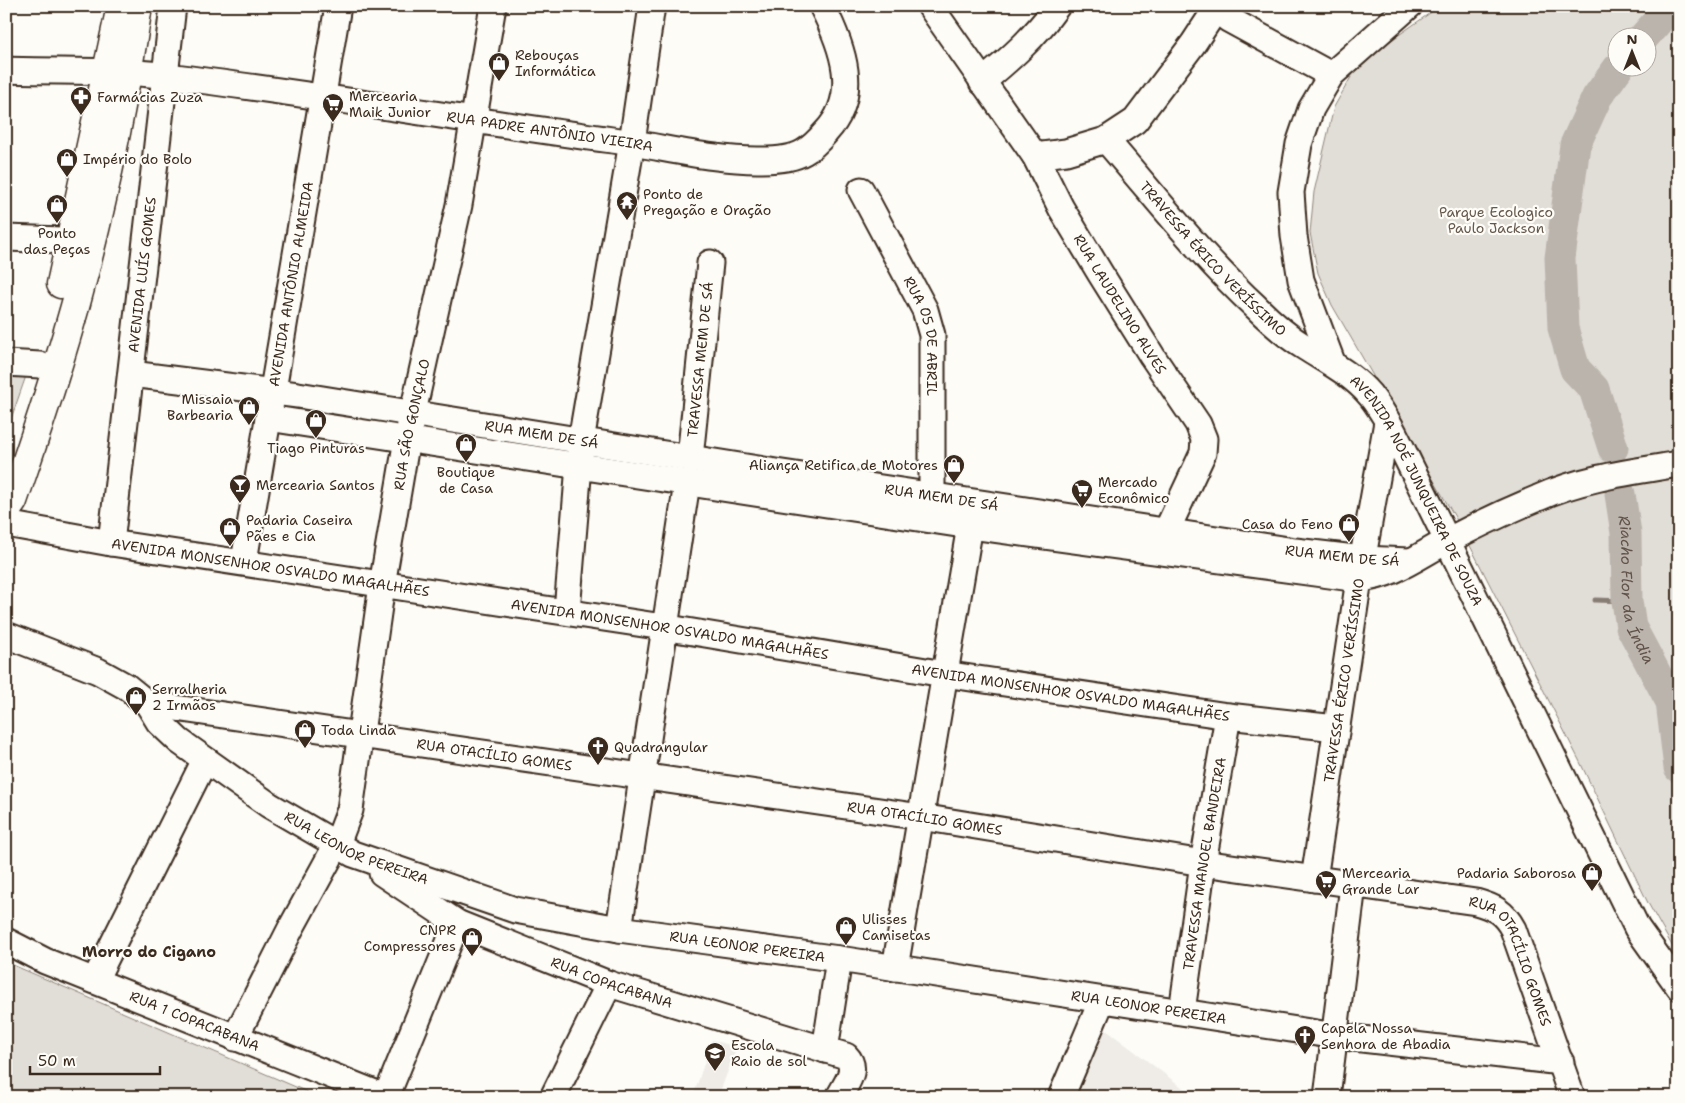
<svg xmlns="http://www.w3.org/2000/svg" width="1685" height="1103" font-family="'Shantell Sans',sans-serif">
<rect width="100%" height="100%" fill="#fdfcf7"/>
<filter id="ink" filterUnits="userSpaceOnUse"><feTurbulence type="fractalNoise" baseFrequency=".02" numOctaves="2"/><feDisplacementMap in="SourceGraphic" scale="10" xChannelSelector="R" yChannelSelector="G"/><feConvolveMatrix kernelMatrix="1 2 1 2 8 2 1 2 1" color-interpolation-filters="sRGB"/></filter>
<g filter="url(#ink)">
<g fill="#efece7">
<path d="M1105,1029l90,68h-121z"/>
<path d="M712,1040l25,7 -19,50h-25z"/>
</g>
<g fill="#e1ded7" stroke="#8e847a" fill-rule="evenodd">
<path d="M1440,6h239v952l-31,-55 -69,-143 -120,-236 -127,-219 -14,-32 -8,-40 4,-41 20,-85 25,-44zM1618,38h30v30h-30z"/>
<path d="M6,374l20,2 -20,57z"/>
<path d="M6,962l313,135h-313z"/>
</g>
<g fill="none" stroke-linecap="round" stroke-linejoin="round">
<path stroke="#887d74" stroke-width="5" d="M1595,600l32,1"/>
<g stroke="#bbb4ad" stroke-width="31">
<path d="M1643,38l28,-32"/>
<path d="M1613,448l-19,-59 -19,-20 -12,-41 -3,-70 15,-113 22,-48 21,-29"/>
<path id="s1" d="M1620,494l6,39 1,68 4,26 40,75 8,66"/>
</g>
<g stroke="#3b2a1e" stroke-width="29">
<g id="minor">
<path id="s2" d="M930,6l105,150 26,52 39,65 52,83 46,68 6,15 -1,14 -37,79"/>
<path d="M1228,19l103,56"/>
<path id="s3" d="M6,70c52,2 110,-1 161,6 149,18 296,44 445,64 48,6 101,21 150,20 13,0 30,-1 42,-8 9,-5 16,-13 22,-20 35,-37 17,-85 -4,-126"/>
<path d="M982,82c28,-23 53,-45 75,-76"/>
<path id="s4" d="M1106,140c49,56 95,116 150,167 15,15 32,30 50,41 22,14 46,26 64,47 20,25 33,57 48,86l219,447 42,59"/>
<path d="M1035,156l31,-4 40,-12 29,-19 58,-77 25,-38"/>
<path id="s5" d="M861,190l64,120 7,25v159"/>
<path d="M6,238l85,3"/>
<path d="M1332,362l-31,-82 -7,-44 -3,-44 8,-48 12,-35 20,-34 78,-69"/>
<path d="M6,363l34,2"/>
<path id="s6" d="M131,374l167,21 478,77 519,79 68,8 46,2"/>
<path d="M268,418l702,108 389,53c32,-2 58,-22 86,-37 30,-16 62,-31 93,-44 44,-20 93,-26 141,-34"/>
<path id="s7" d="M690,458l20,-195"/>
<path id="s8" d="M6,524l105,19 552,84 281,47 284,42 108,12"/>
<path id="s9" d="M111,543l62,-537"/>
<path id="s10" d="M244,561l94,-555"/>
<path d="M567,611l14,-170 51,-299 20,-136"/>
<path id="s11" d="M6,635l92,36 29,16 21,17 11,18 20,19 90,64 84,49 162,56 104,19 220,30 497,77 225,26"/>
<path id="s12" d="M148,704l773,113 282,46 273,39c18,5 28,10 37,27l59,168"/>
<path id="s13" d="M382,873l75,50 152,61 237,72c13,13 0,27 -7,41"/>
<path id="s14" d="M1314,879l45,-300 28,-157"/>
<path d="M619,929l68,-446"/>
<path id="s15" d="M6,941l39,20 340,136"/>
<path d="M895,968l78,-460"/>
<path d="M95,980l110,-220"/>
<path id="s16" d="M1182,1011l21,-148 25,-147"/>
<path id="s17" d="M235,1038l56,-110 46,-84 13,-34 32,-225 25,-146 52,-234 34,-199"/>
<path d="M825,1050l14,-91"/>
<path d="M386,1097l71,-174"/>
<path d="M553,1097l56,-113"/>
<path d="M1061,1097l41,-97"/>
<path d="M1327,1097l26,-212"/>
</g>
</g>
<g stroke="#3b2a1e" stroke-width="31">
<g id="major">
<path d="M61,284l59,-273"/>
<path d="M6,511l7,-10c16,-47 32,-93 46,-140 36,-116 61,-236 79,-355"/>
</g>
</g>
<use href="#minor" stroke="#fdfcf7" stroke-width="25"/>
<use href="#major" stroke="#fdfcf7" stroke-width="28"/>
</g>
</g>
<defs>
<g id="shop-pin" transform="scale(1.125)"><path d="M0 17L-7.5 6A9.5 9.5 0 1 1 7.5 6Z" fill="#3b2a1e" stroke="#fdfcf7"/><path d="M-5-2.5h2.3a2.7 3.5 0 0 1 5.4 0H5L5.5 6h-11ZM-1.5-2.5h3a1.5 2.3 0 0 0-3 0Z" fill="#fff"/></g>
<g id="pharmacy-pin" transform="scale(1.125)"><path d="M0 17L-7.5 6A9.5 9.5 0 1 1 7.5 6Z" fill="#3b2a1e" stroke="#fdfcf7"/><path d="M-2-6h4v4h4v4h-4v4h-4v-4h-4v-4h4Z" fill="#fff"/></g>
<g id="supermarket-pin" transform="scale(1.125)"><path d="M0 17L-7.5 6A9.5 9.5 0 1 1 7.5 6Z" fill="#3b2a1e" stroke="#fdfcf7"/><path d="M-6-5.5h2.5l.6 2H6L4.5 2H-2.5L-4.4-4H-6ZM-1.5 3.2a1.3 1.3 0 1 0 .1 0ZM3 3.2a1.3 1.3 0 1 0 .1 0Z" fill="#fff"/></g>
<g id="temple-pin" transform="scale(1.125)"><path d="M0 17L-7.5 6A9.5 9.5 0 1 1 7.5 6Z" fill="#3b2a1e" stroke="#fdfcf7"/><path d="M0-6L5-2H3V0L6.5 2.5H4V6H1.5V3h-3V6H-4V2.5H-6.5L-3 0V-2H-5Z" fill="#fff"/></g>
<g id="bar-pin" transform="scale(1.125)"><path d="M0 17L-7.5 6A9.5 9.5 0 1 1 7.5 6Z" fill="#3b2a1e" stroke="#fdfcf7"/><path d="M-6-5H6L.8 .8V4.5H3.5V6h-7V4.5H-.8V.8Z" fill="#fff"/></g>
<g id="church-pin" transform="scale(1.125)"><path d="M0 17L-7.5 6A9.5 9.5 0 1 1 7.5 6Z" fill="#3b2a1e" stroke="#fdfcf7"/><path d="M-1.2-6h2.4v3.5h3.3v2.4h-3.3V6h-2.4V-.1h-3.3v-2.4h3.3Z" fill="#fff"/></g>
<g id="school-pin" transform="scale(1.125)"><path d="M0 17L-7.5 6A9.5 9.5 0 1 1 7.5 6Z" fill="#3b2a1e" stroke="#fdfcf7"/><path d="M0-5L7-2L0 1L-7-2ZM-4 1L0 2.5L4 1V4Q0 6-4 4Z" fill="#fff"/></g>
</defs>
<g fill-rule="evenodd">
<use href="#shop-pin" x="499" y="63"/>
<use href="#pharmacy-pin" x="81" y="97"/>
<use href="#supermarket-pin" x="333" y="104"/>
<use href="#shop-pin" x="67" y="159"/>
<use href="#temple-pin" x="627" y="202"/>
<use href="#shop-pin" x="57" y="205"/>
<use href="#shop-pin" x="249" y="407"/>
<use href="#shop-pin" x="316" y="420"/>
<use href="#shop-pin" x="466" y="444"/>
<use href="#shop-pin" x="954" y="465"/>
<use href="#bar-pin" x="240" y="485"/>
<use href="#supermarket-pin" x="1082" y="490"/>
<use href="#shop-pin" x="1349" y="524"/>
<use href="#shop-pin" x="230" y="528"/>
<use href="#shop-pin" x="136" y="697"/>
<use href="#shop-pin" x="305" y="730"/>
<use href="#church-pin" x="598" y="747"/>
<use href="#shop-pin" x="1592" y="873"/>
<use href="#supermarket-pin" x="1326" y="881"/>
<use href="#shop-pin" x="846" y="927"/>
<use href="#shop-pin" x="472" y="938"/>
<use href="#church-pin" x="1305" y="1036"/>
<use href="#school-pin" x="715" y="1053"/>
</g>
<g text-anchor="middle" stroke-width="4.5" stroke-linejoin="round" paint-order="stroke">
<g font-size="14" fill="#3b2a1e" stroke="#fdfcf7" text-anchor="start">
<text x="515" y="60">Rebouças<tspan x="515" dy="16">Informática</tspan></text>
<text x="349" y="101">Mercearia<tspan x="349" dy="16">Maik Junior</tspan></text>
<text x="97" y="102">Farmácias Zuza</text>
<text x="83" y="164">Império do Bolo</text>
<text x="643" y="199">Ponto de<tspan x="643" dy="16">Pregação e Oração</tspan></text>
<text x="57" y="238" text-anchor="middle">Ponto<tspan x="57" dy="16">das Peças</tspan></text>
<text x="233" y="404" text-anchor="end">Missaia<tspan x="233" dy="16">Barbearia</tspan></text>
<text x="316" y="453" text-anchor="middle">Tiago Pinturas</text>
<text x="938" y="470" text-anchor="end">Aliança Retifica de Motores</text>
<text x="466" y="477" text-anchor="middle">Boutique<tspan x="466" dy="16">de Casa</tspan></text>
<text x="1098" y="487">Mercado<tspan x="1098" dy="16">Econômico</tspan></text>
<text x="256" y="490">Mercearia Santos</text>
<text x="246" y="525">Padaria Caseira<tspan x="246" dy="16">Pães e Cia</tspan></text>
<text x="1333" y="529" text-anchor="end">Casa do Feno</text>
<text x="152" y="694">Serralheria<tspan x="152" dy="16">2 Irmãos</tspan></text>
<text x="321" y="735">Toda Linda</text>
<text x="614" y="752">Quadrangular</text>
<text x="1342" y="878">Mercearia<tspan x="1342" dy="16">Grande Lar</tspan></text>
<text x="1576" y="878" text-anchor="end">Padaria Saborosa</text>
<text x="862" y="924">Ulisses<tspan x="862" dy="16">Camisetas</tspan></text>
<text x="456" y="935" text-anchor="end">CNPR<tspan x="456" dy="16">Compressores</tspan></text>
<text x="1321" y="1033">Capela Nossa<tspan x="1321" dy="16">Senhora de Abadia</tspan></text>
<text x="731" y="1050">Escola<tspan x="731" dy="16">Raio de sol</tspan></text>
</g>
<g font-size="14" fill="#3b2a1e" stroke="#fdfcf7">
<text dy="5" stroke="none"><textPath href="#s3" startOffset="548">RUA PADRE ANTÔNIO VIEIRA</textPath></text>
<text dy="5" stroke="none"><textPath href="#s4" startOffset="160">TRAVESSA ÉRICO VERÍSSIMO</textPath></text>
<text dy="5" stroke="none"><textPath href="#s9" startOffset="270">AVENIDA LUÍS GOMES</textPath></text>
<text dy="5" stroke="none"><textPath href="#s10" startOffset="281">AVENIDA ANTÔNIO ALMEIDA</textPath></text>
<text dy="5" stroke="none"><textPath href="#s2" startOffset="354">RUA LAUDELINO ALVES</textPath></text>
<text dy="5" stroke="none"><textPath href="#s5" startOffset="161">RUA 05 DE ABRIL</textPath></text>
<text dy="5" stroke="none"><textPath href="#s7" startOffset="99">TRAVESSA MEM DE SÁ</textPath></text>
<text dy="5" stroke="none"><textPath href="#s17" startOffset="646">RUA SÃO GONÇALO</textPath></text>
<text dy="5" stroke="none"><textPath href="#s6" startOffset="415">RUA MEM DE SÁ</textPath></text>
<text dy="5" stroke="none"><textPath href="#s4" startOffset="475">AVENIDA NOÉ JUNQUEIRA DE SOUZA</textPath></text>
<text dy="5" stroke="none"><textPath href="#s6" startOffset="820">RUA MEM DE SÁ</textPath></text>
<text dy="5" stroke="none"><textPath href="#s6" startOffset="1225">RUA MEM DE SÁ</textPath></text>
<text dy="5" stroke="none"><textPath href="#s8" startOffset="268">AVENIDA MONSENHOR OSVALDO MAGALHÃES</textPath></text>
<text dy="5" stroke="none"><textPath href="#s8" startOffset="672">AVENIDA MONSENHOR OSVALDO MAGALHÃES</textPath></text>
<text dy="5" stroke="none"><textPath href="#s14" startOffset="201">TRAVESSA ÉRICO VERÍSSIMO</textPath></text>
<text dy="5" stroke="none"><textPath href="#s8" startOffset="1078">AVENIDA MONSENHOR OSVALDO MAGALHÃES</textPath></text>
<text dy="5" stroke="none"><textPath href="#s12" startOffset="350">RUA OTACÍLIO GOMES</textPath></text>
<text dy="5" stroke="none"><textPath href="#s12" startOffset="785">RUA OTACÍLIO GOMES</textPath></text>
<text dy="5" stroke="none"><textPath href="#s11" startOffset="416">RUA LEONOR PEREIRA</textPath></text>
<text dy="5" stroke="none"><textPath href="#s16" startOffset="149">TRAVESSA MANOEL BANDEIRA</textPath></text>
<text dy="5" stroke="none"><textPath href="#s11" startOffset="822">RUA LEONOR PEREIRA</textPath></text>
<text dy="5" stroke="none"><textPath href="#s12" startOffset="1414">RUA OTACÍLIO GOMES</textPath></text>
<text dy="5" stroke="none"><textPath href="#s13" startOffset="256">RUA COPACABANA</textPath></text>
<text dy="5" stroke="none"><textPath href="#s11" startOffset="1228">RUA LEONOR PEREIRA</textPath></text>
<text dy="5" stroke="none"><textPath href="#s15" startOffset="205">RUA 1 COPACABANA</textPath></text>
</g>
<g font-size="14" fill="#64574c" stroke="#fdfcf7">
<text x="1496" y="217">Parque Ecologico<tspan x="1496" dy="16">Paulo Jackson</tspan></text>
</g>
<g font-size="15" font-style="italic" fill="#615349" stroke="#fdfcf7">
<text dy="5" stroke="none"><textPath href="#s1" startOffset="98">Riacho Flor da Índia</textPath></text>
</g>
<g font-size="15" font-weight="bold" fill="#3b2a1e" stroke="#fdfcf7">
<text x="149" y="957">Morro do Cigano</text>
</g>
</g>
<rect width="1685" height="1103" fill="none" stroke="#fdfcf7" stroke-width="25"/>
<rect x="12" y="12" width="1660" height="1078" fill="none" stroke="#3b2a1e" stroke-width="2" filter="url(#ink)"/>
<g transform="translate(1632 52)"><circle r="24" fill="#fdfcf7" stroke="#afa8a0"/>
<path d="M0-4L9 19L0 12L-9 19Z" fill="#3b2a1e"/>
<text y="-8" font-size="14" font-weight="bold" text-anchor="middle" fill="#3b2a1e">N</text>
</g>
<path d="M30 1066v8h130v-8" fill="none" stroke="#3b2a1e" stroke-width="2.5"/>
<text x="38" y="1066" font-size="15" fill="#3b2a1e" stroke="#fdfcf7" stroke-width="4" paint-order="stroke">50 m</text>
</svg>
